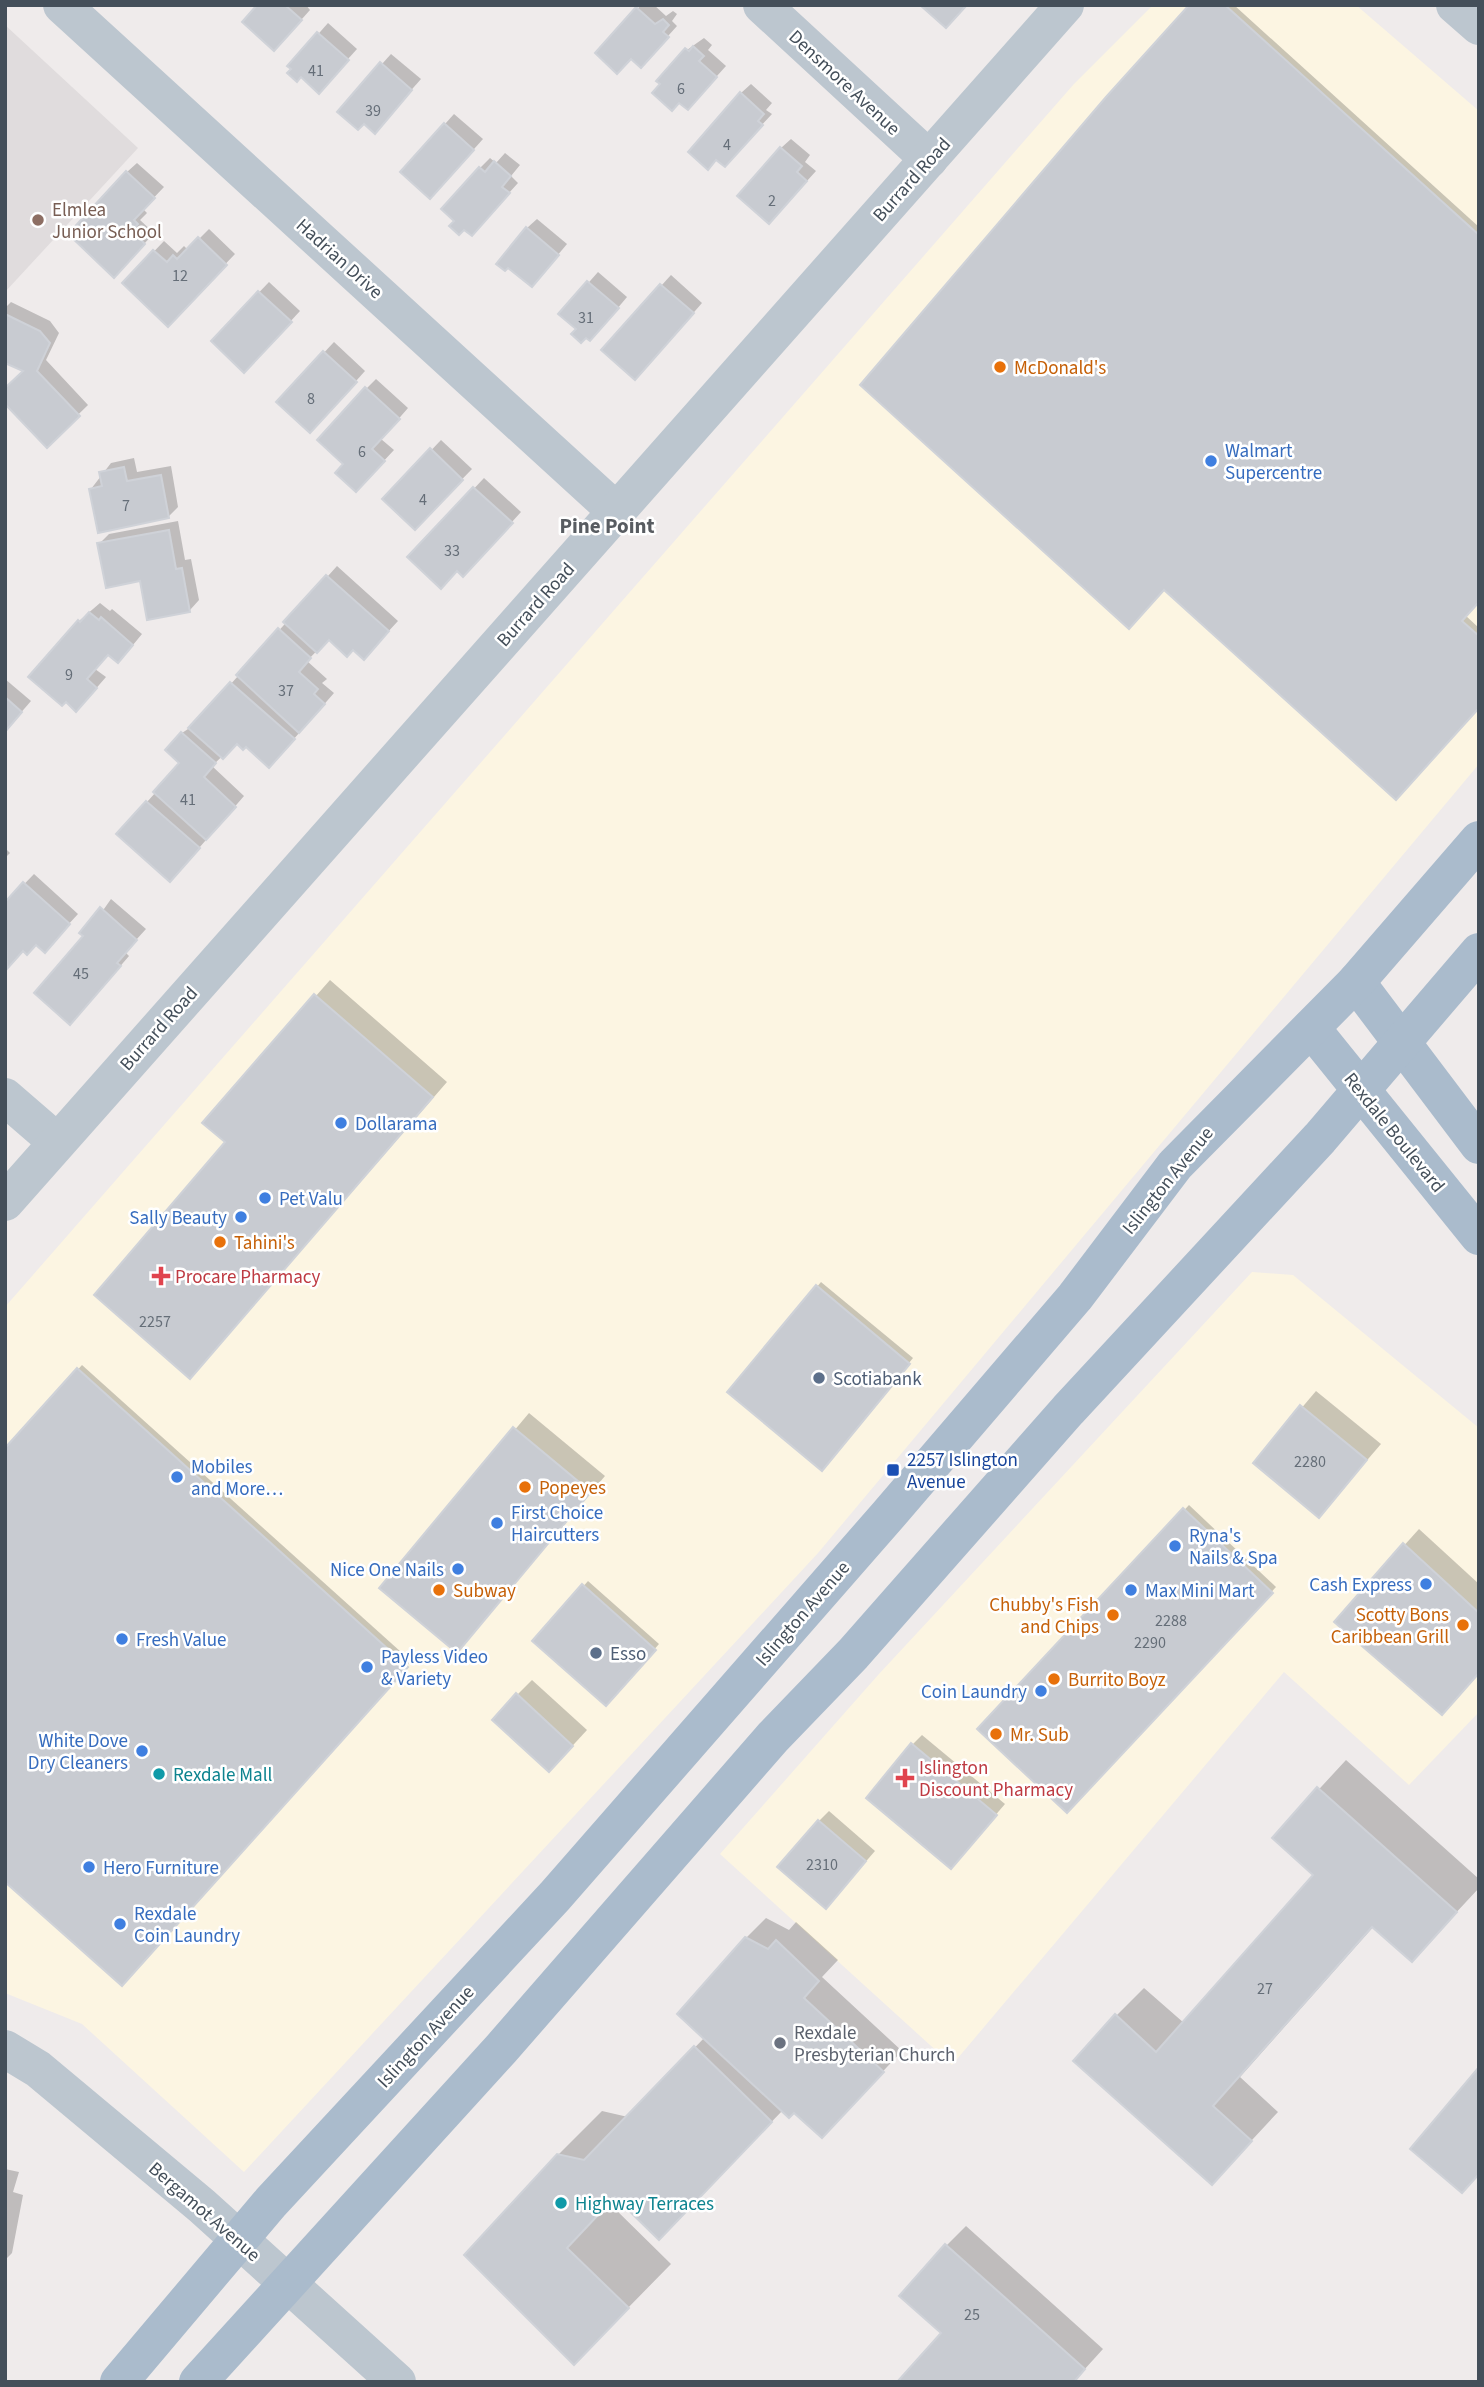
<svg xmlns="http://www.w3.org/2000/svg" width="1484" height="2387" font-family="'Source Sans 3',sans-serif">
<rect width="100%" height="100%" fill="#efebeb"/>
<g fill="#fcf5e2">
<path d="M1153,5h203l123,106v653l-661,789 -574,619 -162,-148 -77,-31v-686l1069,-1223z"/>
<path d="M1252,1272l41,3 186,153v284l-70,73 -125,-113 -332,393 -232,-211 159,-180z"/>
</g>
<path fill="#e0dcdd" d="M5,25l133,123 -133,144z"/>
<g fill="#0003">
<path d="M260,5h46l4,5 -26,29z"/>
<path d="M641,5h13l12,11 7,-5 4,3 -5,7 5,5 -27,30 -53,-3z"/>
<path d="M1191,5h43l245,222v373l-14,15 14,13v78l-315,-118z"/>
<path d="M328,23l29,26 -29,32 -38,-15z"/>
<path d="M704,38l8,7 -4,5 18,16 -29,32 -10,-48z"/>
<path d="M391,54l30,25 -37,42 -2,-57z"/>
<path d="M751,84l21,19 -6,7 6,4 -38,41 7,-62z"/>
<path d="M454,114l29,25 -43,48 5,-63z"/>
<path d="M791,139l19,16 -5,7 11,9 -37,41 2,-64z"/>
<path d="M505,153l15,12 -9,11 7,7 -37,41 -25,-3 24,-53 10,-10 6,5z"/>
<path d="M137,163l27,24 -21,22 4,4 -7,7 14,13 -30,33 3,-94z"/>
<path d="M537,219l30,25 -26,31 -33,-10 19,-37z"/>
<path d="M209,229l26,25 -67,70 -44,-41 40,-42 13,12 7,-7 4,4z"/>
<path d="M598,272l29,25 -27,32 -22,-1 -17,-14z"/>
<path d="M671,275l31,28 -57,65 -42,-18z"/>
<path d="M269,282l31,29 -46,50 -41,-20z"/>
<path d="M11,302l39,19 9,12 -13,27 42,45 -41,40 -22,-75 -20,-9v-53z"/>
<path d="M334,342l31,29 -45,50 -42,-19z"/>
<path d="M376,379l32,29 -27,31 13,11 -28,30 -20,-16 20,-75z"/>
<path d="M441,440l31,29 -57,59 -30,-29z"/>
<path d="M134,458l3,14 34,-6 7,41 -10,10 -77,-28 20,-26z"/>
<path d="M484,478l37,34 -48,53 -15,4 -48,-12z"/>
<path d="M178,521l7,39 6,-1 8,41 -9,10 -48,-31 -43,-35 10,-10z"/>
<path d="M337,566l61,55 -24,26 -20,1 -25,-10 -22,23 20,18 -5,4 12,10 -55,63 -42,-14 -25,24 32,30 -64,74 -33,-68 35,-39v-30l12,-8z"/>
<path d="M100,603l10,8 2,-2 30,25 -14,17 -19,2 -14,16 11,8 -20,23 -7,-79z"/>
<path d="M5,679l26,22 -26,30z"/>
<path d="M5,848l5,5 -5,5z"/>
<path d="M34,874l44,40 -24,26 -18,3 -13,6 -17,17 -1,-62z"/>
<path d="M111,899l35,30 -21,23 4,4 -49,57 5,-77z"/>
<path d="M330,980l117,102 -242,279 23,-219 -23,-20z"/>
<path d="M821,1282l92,76 -87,106 -97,-72z"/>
<path d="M82,1365l329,296 -289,323 -117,-533z"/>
<path d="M1316,1391l65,53 -62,72 -64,-53z"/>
<path d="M529,1413l76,63 -148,174 -75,-62z"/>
<path d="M1189,1505l87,82 -209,224 -87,-82z"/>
<path d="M1419,1529l60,55v89l-143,-52z"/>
<path d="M588,1581l71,63 -53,60 -71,-63z"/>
<path d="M532,1680l55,50 -23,25 -47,-60z"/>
<path d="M922,1735l83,69 -54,63 -39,-122z"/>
<path d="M1346,1760l133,119v9l-67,72 -38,-34 -134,151 38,35 -66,71 -96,-167 28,-28 40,35 132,-148 -42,-37z"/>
<path d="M829,1811l46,40 -40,46 -16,-76z"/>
<path d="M766,1918l23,12 7,-8 42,38 -16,17 80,74 -61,65 -58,-6 -81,84 -86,2 -7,7 62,61 -97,99 -16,-208 44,-44 26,6 77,-80 41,-99z"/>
<path d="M5,2169l14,3 -6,20 10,3 -11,58 -7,7z"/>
<path d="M966,2226l137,123 -30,33 -130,-49 3,-87z"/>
</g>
<g fill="#c8cbd1" stroke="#cfd2d8" stroke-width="2">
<path d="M257,5h28l17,15 -28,31 -32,-29z"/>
<path d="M920,5h47l-21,23z"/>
<path d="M1189,5h36l254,230v367l-17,19 17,15v72l-83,92 -232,-210 -35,39 -269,-244 246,-288z"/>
<path d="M636,7l19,17 8,-5 6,6 -6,7 6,5 -28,31 -10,-9 -14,15 -22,-21z"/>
<path d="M317,32l32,28 -30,34 -18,-17 -4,5 -10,-9 4,-4 -4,-3z"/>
<path d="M693,46l11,10 -5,5 18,16 -29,33 -9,-7 -7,8 -20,-18 8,-9 -4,-3 29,-33 4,3z"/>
<path d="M380,62l32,28 -37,44 -11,-10 -6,6 -21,-18z"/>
<path d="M740,92l24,22 -6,7 5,4 -38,42 -9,-7 -8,10 -20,-18z"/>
<path d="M444,123l30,27 -44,49 -30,-27z"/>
<path d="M780,147l22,19 -5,6 10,9 -38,43 -32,-28z"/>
<path d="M494,161l17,15 -9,11 8,6 -38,43 -8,-6 -5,5 -10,-9 5,-5 -13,-12 38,-42 6,5z"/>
<path d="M126,171l29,27 -21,22 4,4 -6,7 13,13 -31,34 -46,-44z"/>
<path d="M526,227l33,28 -27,32 -24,-19 -3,3 -9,-7z"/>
<path d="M198,237l29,28 -59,62 -46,-44 31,-33 14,12 6,-7 4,4z"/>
<path d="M587,281l32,27 -29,33 -4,-3 -5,5 -10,-9 5,-5 -18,-15z"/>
<path d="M660,284l34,29 -59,67 -34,-30z"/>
<path d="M258,291l34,31 -48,51 -33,-32z"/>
<path d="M5,314l35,17 10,12 -13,28 43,45 -33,32 -42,-44v-16l18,-17 -18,-8z"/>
<path d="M323,351l34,31 -47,51 -34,-31z"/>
<path d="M365,387l35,32 -28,30 13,12 -29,31 -21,-19 8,-9 -26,-24z"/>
<path d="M430,448l33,32 -48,50 -33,-31z"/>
<path d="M124,467l3,14 34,-6 8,43 -71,15 -9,-44 13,-3 -3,-14z"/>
<path d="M473,487l40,36 -50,54 -6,-6 -16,18 -34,-32z"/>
<path d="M169,530l7,39 6,-1 8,44 -43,8 -7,-39 -34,7 -9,-45z"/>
<path d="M326,575l63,56 -25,29 -11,-10 -6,7 -18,-17 -12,13 -34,-31z"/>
<path d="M89,612l10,8 2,-3 32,28 -15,18 -10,-8 -21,24 10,9 -21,24 -10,-10 -4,4 -34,-29 50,-57 2,2z"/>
<path d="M278,628l33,30 -12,14 19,17 -4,5 11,10 -26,29 -63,-58z"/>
<path d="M230,682l65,57 -26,29 -23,-21 -3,3 -6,-6 -14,15 -35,-31z"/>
<path d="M5,697l17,15 -17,20z"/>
<path d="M181,732l35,31 -12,14 32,30 -30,33 -53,-48 26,-29 -14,-13z"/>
<path d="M146,801l54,47 -30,34 -54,-48z"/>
<path d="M23,882l47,42 -25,29 -9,-8 -9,10 -4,-4 -16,18 -2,-67z"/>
<path d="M100,907l37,33 -20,23 4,3 -51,59 -36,-32 49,-57 -4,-3z"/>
<path d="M314,994l119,103 -243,282 -96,-84 131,-153 -23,-19z"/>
<path d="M816,1285l94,79 -88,107 -95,-79z"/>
<path d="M77,1368l331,299 -286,319 -117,-104v-434z"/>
<path d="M1300,1405l67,55 -48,58 -66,-55z"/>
<path d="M513,1427l78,65 -134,161 -78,-65z"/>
<path d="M1183,1508l90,85 -206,220 -90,-84z"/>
<path d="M1403,1543l76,70v60l-37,42 -108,-93z"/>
<path d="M582,1584l74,66 -50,56 -74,-65z"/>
<path d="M516,1693l57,53 -24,26 -57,-52z"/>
<path d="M911,1743l86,72 -46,54 -85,-71z"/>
<path d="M1317,1787l140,125 -45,50 -40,-35 -159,179 39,35 -40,44 -139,-124 42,-47 41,38 157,-177 -41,-37z"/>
<path d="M818,1820l48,41 -40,48 -49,-42z"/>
<path d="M745,1937l23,12 8,-9 43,41 -15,17 80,74 -62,66 -28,-25 -5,5 -112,-104z"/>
<path d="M694,2046l78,76 -113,118 -44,-43 -48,51 62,60 -55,57 -110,-110 93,-101 27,6z"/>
<path d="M1479,2067v107l-17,19 -52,-44z"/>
<path d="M945,2244l140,125 -11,13h-177l44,-49 -42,-37z"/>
</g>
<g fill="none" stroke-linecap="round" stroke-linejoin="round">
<g stroke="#bcc6cf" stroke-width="38">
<path d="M62,5l554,506"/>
<path d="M762,5l167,154"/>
<path d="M1455,5l24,21"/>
<path d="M5,1097l52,45"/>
<path d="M5,1202l1060,-1197"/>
<path d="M5,2049l33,20 164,137 195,176"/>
</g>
<g stroke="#abc" stroke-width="38">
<path d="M1356,982l123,163"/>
<path d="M1311,1028l168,208"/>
<path d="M119,2382l152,-180 284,-306 334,-382 186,-217 100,-132 181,-183 123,-142"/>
<path d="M198,2382l303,-333 272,-312 80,-83 215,-244 252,-272 159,-186"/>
</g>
</g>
<circle fill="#8d6e63" stroke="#fff" stroke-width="2.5" cx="38" cy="220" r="7"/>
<g fill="#e8710a" stroke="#fff" stroke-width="2.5">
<circle cx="1000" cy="367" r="7"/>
<circle cx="220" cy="1242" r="7"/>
<circle cx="525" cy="1487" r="7"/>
<circle cx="439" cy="1590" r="7"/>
<circle cx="1113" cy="1615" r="7"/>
<circle cx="1463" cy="1625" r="7"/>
<circle cx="1054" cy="1679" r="7"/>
<circle cx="996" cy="1734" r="7"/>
</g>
<g fill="#3f7fe0" stroke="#fff" stroke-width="2.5">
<circle cx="1211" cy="461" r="7"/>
<circle cx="341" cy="1123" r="7"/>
<circle cx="265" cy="1198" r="7"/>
<circle cx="241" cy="1217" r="7"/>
<circle cx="177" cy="1477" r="7"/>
<circle cx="497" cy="1523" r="7"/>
<circle cx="1175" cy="1546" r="7"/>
<circle cx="458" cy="1569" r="7"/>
<circle cx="1426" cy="1584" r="7"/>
<circle cx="1131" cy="1590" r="7"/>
<circle cx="122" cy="1639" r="7"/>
<circle cx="367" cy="1667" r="7"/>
<circle cx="1041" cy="1691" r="7"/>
<circle cx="142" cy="1751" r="7"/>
<circle cx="89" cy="1867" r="7"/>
<circle cx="120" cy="1924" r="7"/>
</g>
<g fill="#e0444e" stroke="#fff" stroke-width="2.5">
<path d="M157.5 1265.5h7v7h7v7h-7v7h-7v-7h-7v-7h7z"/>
<path d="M901.5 1767.5h7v7h7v7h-7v7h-7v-7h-7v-7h7z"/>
</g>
<g fill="#5c6f8a" stroke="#fff" stroke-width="2.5">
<circle cx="819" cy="1378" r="7"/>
<circle cx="596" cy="1653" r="7"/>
</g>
<rect fill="#1a4fb4" stroke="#fff" stroke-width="2.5" x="886" y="1463" width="14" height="14" rx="3.5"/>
<g fill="#0f9aa8" stroke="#fff" stroke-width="2.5">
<circle cx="159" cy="1774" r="7"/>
<circle cx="561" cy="2203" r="7"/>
</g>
<circle fill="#6b7280" stroke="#fff" stroke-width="2.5" cx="780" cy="2043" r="7"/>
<g text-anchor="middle" stroke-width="5" stroke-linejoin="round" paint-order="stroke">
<g font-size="16" fill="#656e78">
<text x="316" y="76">41</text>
<text x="681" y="94">6</text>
<text x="373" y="116">39</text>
<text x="727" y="150">4</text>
<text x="772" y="206">2</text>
<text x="180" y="281">12</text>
<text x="586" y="323">31</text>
<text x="311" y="404">8</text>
<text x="362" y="457">6</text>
<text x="423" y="505">4</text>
<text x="126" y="511">7</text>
<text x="452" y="556">33</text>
<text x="69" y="680">9</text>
<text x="286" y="696">37</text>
<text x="188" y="805">41</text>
<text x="81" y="979">45</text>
<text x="155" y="1327">2257</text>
<text x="1310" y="1467">2280</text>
<text x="1171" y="1626">2288</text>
<text x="1150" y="1648">2290</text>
<text x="822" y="1870">2310</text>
<text x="1265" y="1994">27</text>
<text x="972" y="2320">25</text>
</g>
<g font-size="19" fill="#444f5a" stroke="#fff">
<text transform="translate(845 82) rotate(43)" y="7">Densmore Avenue</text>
<text transform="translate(911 179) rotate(-48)" y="7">Burrard Road</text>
<text transform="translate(340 258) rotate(42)" y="7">Hadrian Drive</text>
<text transform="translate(535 604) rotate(-48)" y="7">Burrard Road</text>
<text transform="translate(158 1028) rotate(-48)" y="7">Burrard Road</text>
<text transform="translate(1395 1132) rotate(51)" y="7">Rexdale Boulevard</text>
<text transform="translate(1167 1180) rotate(-51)" y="7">Islington Avenue</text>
<text transform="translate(802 1613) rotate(-49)" y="7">Islington Avenue</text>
<text transform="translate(425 2036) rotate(-47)" y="7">Islington Avenue</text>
<text transform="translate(205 2211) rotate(41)" y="7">Bergamot Avenue</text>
</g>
<g font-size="19" fill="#785e54" stroke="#fff" text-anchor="start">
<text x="52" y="216">Elmlea<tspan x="52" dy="22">Junior School</tspan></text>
</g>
<g font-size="19" fill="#c56008" stroke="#fff" text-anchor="start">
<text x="1014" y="374">McDonald's</text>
<text x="234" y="1249">Tahini's</text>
<text x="539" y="1494">Popeyes</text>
<text x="453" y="1597">Subway</text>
<text x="1099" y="1611" text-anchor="end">Chubby's Fish<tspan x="1099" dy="22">and Chips</tspan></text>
<text x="1449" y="1621" text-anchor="end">Scotty Bons<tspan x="1449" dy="22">Caribbean Grill</tspan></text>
<text x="1068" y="1686">Burrito Boyz</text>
<text x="1010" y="1741">Mr. Sub</text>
</g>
<g font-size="19" fill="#366cbe" stroke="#fff" text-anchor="start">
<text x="1225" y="457">Walmart<tspan x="1225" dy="22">Supercentre</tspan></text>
<text x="355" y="1130">Dollarama</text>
<text x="279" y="1205">Pet Valu</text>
<text x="227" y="1224" text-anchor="end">Sally Beauty</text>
<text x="191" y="1473">Mobiles<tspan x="191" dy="22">and More…</tspan></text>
<text x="511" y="1519">First Choice<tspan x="511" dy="22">Haircutters</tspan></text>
<text x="1189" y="1542">Ryna's<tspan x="1189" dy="22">Nails &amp; Spa</tspan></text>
<text x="444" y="1576" text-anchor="end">Nice One Nails</text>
<text x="1412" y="1591" text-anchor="end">Cash Express</text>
<text x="1145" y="1597">Max Mini Mart</text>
<text x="136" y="1646">Fresh Value</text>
<text x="381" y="1663">Payless Video<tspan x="381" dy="22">&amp; Variety</tspan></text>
<text x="1027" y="1698" text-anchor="end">Coin Laundry</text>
<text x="128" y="1747" text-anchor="end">White Dove<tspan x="128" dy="22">Dry Cleaners</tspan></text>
<text x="103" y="1874">Hero Furniture</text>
<text x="134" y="1920">Rexdale<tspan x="134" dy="22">Coin Laundry</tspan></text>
</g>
<g font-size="19" fill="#be3a42" stroke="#fff" text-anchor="start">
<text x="175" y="1283">Procare Pharmacy</text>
<text x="919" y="1774">Islington<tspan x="919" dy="22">Discount Pharmacy</tspan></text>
</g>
<g font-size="19" fill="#4e5e75" stroke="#fff" text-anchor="start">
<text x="833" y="1385">Scotiabank</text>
<text x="610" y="1660">Esso</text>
</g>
<g font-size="19" fill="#164399" stroke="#fff" text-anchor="start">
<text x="907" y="1466">2257 Islington<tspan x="907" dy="22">Avenue</tspan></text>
</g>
<g font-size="19" fill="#0d838f" stroke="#fff" text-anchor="start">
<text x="173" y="1781">Rexdale Mall</text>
<text x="575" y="2210">Highway Terraces</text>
</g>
<g font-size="19" fill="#5b616d" stroke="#fff" text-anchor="start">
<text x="794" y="2039">Rexdale<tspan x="794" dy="22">Presbyterian Church</tspan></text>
</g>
<g font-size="21" font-weight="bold" fill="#585c61" stroke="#fff">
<text x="607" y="533">Pine Point</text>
</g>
</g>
<rect width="1484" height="2387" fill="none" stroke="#444f5a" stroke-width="14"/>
</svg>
